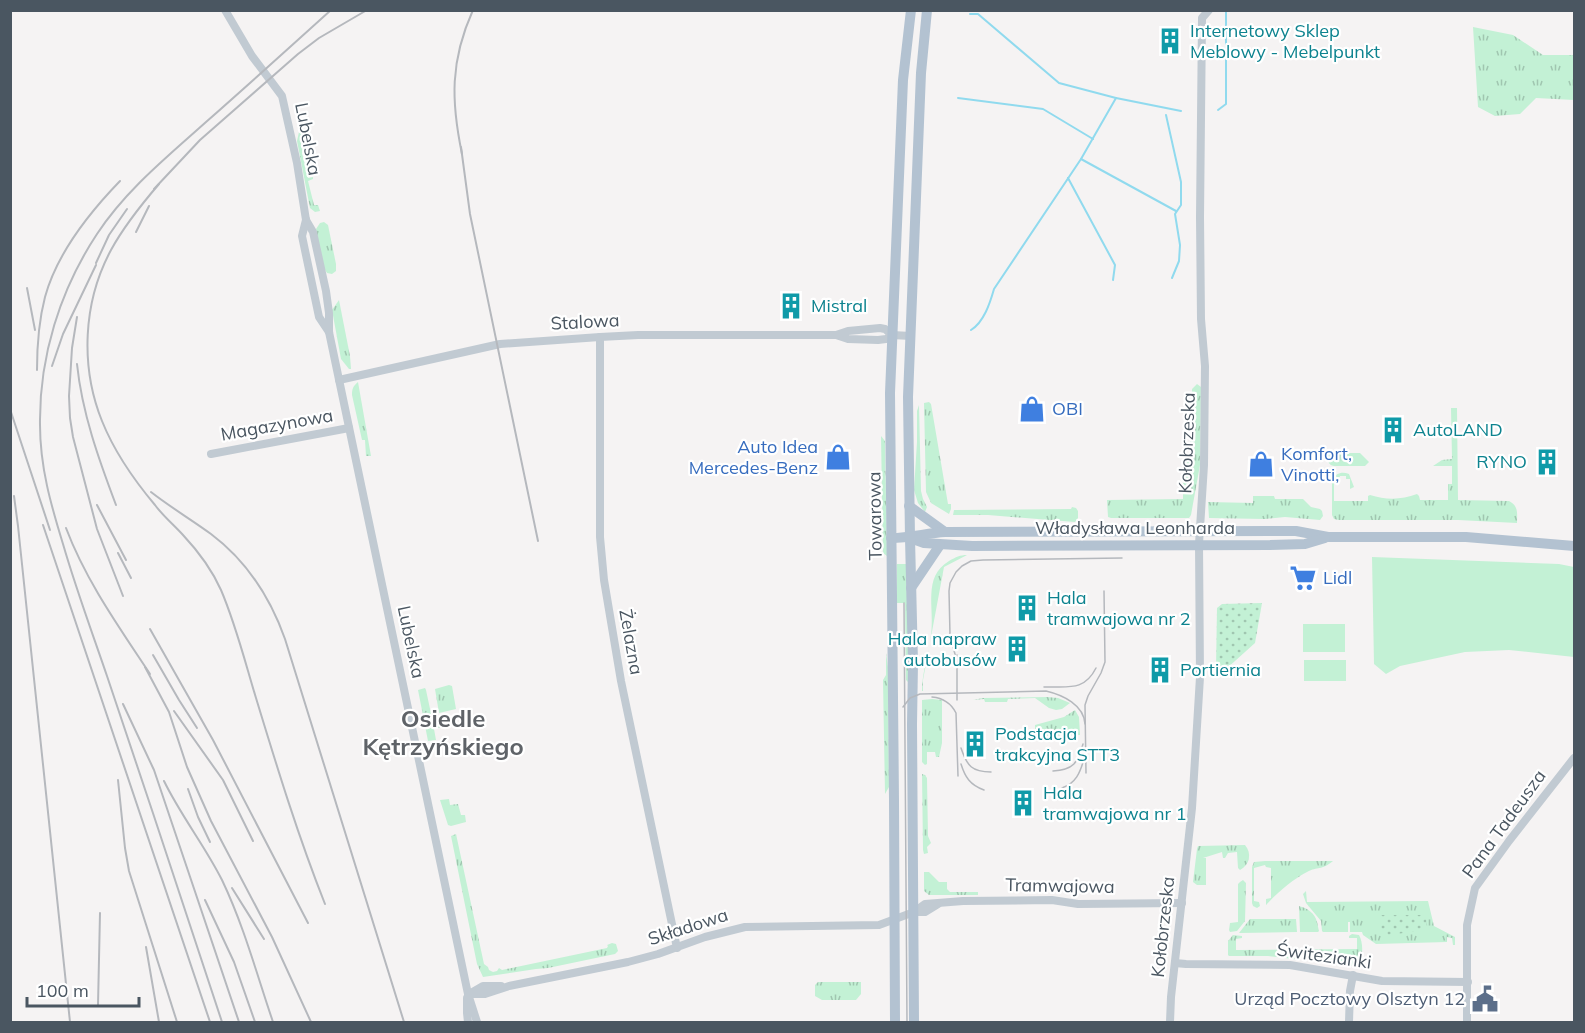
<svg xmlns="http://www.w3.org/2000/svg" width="1585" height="1033" font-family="Mulish,sans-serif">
<defs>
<pattern id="grass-tufts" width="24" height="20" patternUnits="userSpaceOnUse" patternTransform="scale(1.5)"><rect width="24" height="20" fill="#c3f1d5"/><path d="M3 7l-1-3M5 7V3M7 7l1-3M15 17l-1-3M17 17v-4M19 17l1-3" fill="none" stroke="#a0c6b0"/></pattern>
<pattern id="park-dots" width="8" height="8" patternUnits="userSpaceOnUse" patternTransform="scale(1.5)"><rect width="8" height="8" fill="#c3f1d5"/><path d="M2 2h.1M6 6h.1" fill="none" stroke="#a0c6b0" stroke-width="1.8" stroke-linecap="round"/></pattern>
</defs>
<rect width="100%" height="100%" fill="#f5f3f3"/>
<g fill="url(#grass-tufts)">
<path d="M1473,27l40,8 30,20h31v45l-38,-2 -16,16 -25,2 -17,-9z"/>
<path d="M302,129h3l1,3 -3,1 4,18 -5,2 6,25 5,-1v2l-5,2 6,24h4l2,6 -5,1 -5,-4 -13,-67 2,-9z"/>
<path d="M324,222l4,3 8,39v7l-4,3 -5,-1 -5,-8 -6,-36 4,-6z"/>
<path d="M339,300l11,56 1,13h-2l-8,-10 -9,-49z"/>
<path d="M358,382l13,74h-5l-1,-16h-3l-10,-45c0,-6 1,-9 6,-13z"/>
<path d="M1197,384l4,3 -1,78 -9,50 -2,3h-78l-3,-1 -1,-17 76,-1v-34l7,-5 2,-71z"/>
<path d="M929,402l2,2 17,100h3v5l-2,5 -18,-11 -5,-11 -2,-89z"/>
<path d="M919,405l2,86 2,8 4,8 -2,5 -7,-9 -4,-13 3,-48v-31z"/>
<path d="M1451,408h6l1,92 51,1c10,5 8,13 8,22l-59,-3h-119l-5,-1 -2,-4v-35c4,-7 10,-9 17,-6l5,13 -4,2v-10h-4v-3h-6l-1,3h-5v22h34v-5l2,-1c16,5 31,5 47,-1l2,2 1,4h28v-16h4v-18h-19l9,-6 10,-1z"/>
<path d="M881,436l4,5 2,115 -4,-3z"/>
<path d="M1331,453h29l9,9 -4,4h-31c-6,-1 -6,-5 -6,-11z"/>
<path d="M1253,496h21l1,3h28l8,8 9,2 2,2 1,5 -3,4 -35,-3 -20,2 -56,-1 -1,-16 45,1z"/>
<path d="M1072,507l4,1 2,3v7l-3,4 -87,-7h-35l1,-5 117,-1z"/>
<path d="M967,555l-23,12 -21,113v11h-1c0,-20 7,-37 9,-56 4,-27 -9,-58 18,-74 7,-4 11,-6 18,-6z"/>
<path d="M897,564h9l3,94 -1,24 -2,-2 -1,-77h-8z"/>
<path d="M886,653l2,14 1,120 -4,7 -2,-114 3,-5z"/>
<path d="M449,685l3,1 4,23 -17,4 -4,-24z"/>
<path d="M425,688l1,2 7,33 8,-1 1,5 -8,2 2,11 -8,1 -10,-51z"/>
<path d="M1047,697l11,1 12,5 -8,6 -6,1 -7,-2 -14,-10 -27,1 -1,3h-22l-1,-3 -11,1 10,-2z"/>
<path d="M932,699l10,1v43l-3,14h-3l-1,-5h-8v12l-2,1 -3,-3v-62z"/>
<path d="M1075,710l4,7 1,18 -45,1v-11l29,-8z"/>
<path d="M922,774l3,1 2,3 1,58 3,7 -4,4 1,6 -4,1 -1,-4z"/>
<path d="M449,799l1,6 8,-1 3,11h4l1,7 -15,4 -3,-1 -8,-25z"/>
<path d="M456,834l28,130 4,3 1,3 4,2 4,-1 2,-3 3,2 105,-22 1,-2 -1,-1 5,-2 4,1 2,7 -3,3 -67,14 -12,1 -53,8 -6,-13 -26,-128z"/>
<path d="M1245,845c7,8 5,20 -5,25l-2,-2 -1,-16 -9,1 -3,5h-2l-1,-6 -19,6h3v27h-9l-4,-3 4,-33 1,-3z"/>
<path d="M1265,861h68c-12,10 -15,5 -26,11 -14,7 -31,22 -41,33v-6l5,-1v-30l-5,-1 -1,-2 -11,3v33l5,1 1,4 -3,2 -4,-2 -1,-3v-36l2,-5z"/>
<path d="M924,872h5l10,10h8v7l3,3h28v3h-49l-5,-4z"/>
<path d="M1243,880l3,3 -1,38 -8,10 -7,1 -1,-2 1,-7 8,-1v-38l2,-2z"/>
<path d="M1306,891l1,11 121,-1 6,25 21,11v8h-2l-1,-7 -5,-1v5l-71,2 -13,-9 -1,-3h-12v-10h-2v10h-25l-1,-1 -1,-10 -15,-18 -3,-9z"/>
<path d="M1299,906c8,2 16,7 18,16 1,3 1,6 2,9l-1,1h-18z"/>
<path d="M1250,919h46l1,13 -58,1z"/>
<path d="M1352,934l7,1c5,9 4,24 -2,32l-58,-11 -5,3 -26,-3h-39l-1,-1v-14l5,-6 9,1v2l-6,1v11l121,-1v-11h-8v-2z"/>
<path d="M818,982h43v12l-5,6h-34l-7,-4v-11z"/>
</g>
<g fill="url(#park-dots)">
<path d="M1262,603l-7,40 -30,27 -9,-1 1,-61 5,-4z"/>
<path d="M1380,915h46l1,15 -47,6z"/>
</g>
<g fill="#c3f1d5">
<path d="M1372,557l187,7 15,3v90l-65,-7 -44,2 -65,14 -14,8 -12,-10z"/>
<rect x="1303" y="624" width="42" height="28"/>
<rect x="1304" y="660" width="42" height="21"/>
</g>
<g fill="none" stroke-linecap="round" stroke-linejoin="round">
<g stroke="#90daee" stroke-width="2">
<path d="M970,14h8l81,69 57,15"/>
<path d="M958,98l85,11 50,30"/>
<path d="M1218,110l8,-6v-94"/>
<path d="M1166,115l15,67v23l-6,9 5,31 -1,16 -7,17"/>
<path d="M1081,159l95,52"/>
<path d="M1068,178l47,87 -2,15"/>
<path d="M971,330c13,-8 19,-27 23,-41l87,-130 35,-61 65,13"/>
</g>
<g stroke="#c1cad2" stroke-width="8">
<path d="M225,10l27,46 30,40 15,67 9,57 7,12 13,59 3,22v19l139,662 9,28"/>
<path d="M306,220l-4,16 17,81 10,15"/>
<path d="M836,335l12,4 30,1 8,-1 6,-4 19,1"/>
<path d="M600,337v200l4,43 17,101 56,267"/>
<path d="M339,380l161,-36 100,-7 38,-2h198l12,-4 32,-3 5,1 7,6"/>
<path d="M211,454l138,-26"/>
<path d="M914,912l11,-8 38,-3 89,-1 26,4 104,-1"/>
<path d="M1175,963l11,1 104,1 92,16 86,1"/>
<path d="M471,993l12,-7h18"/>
<path d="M468,994h17l24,-8 119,-24 30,-8 47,-17 40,-10 134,-2 35,-13h11l13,-8"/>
<path d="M467,998v15l1,9"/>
<path d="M1170,1022l1,-25 21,-189 8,-131 -1,-133 5,-79 1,-99 -4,-47 -1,-102 2,-199 7,-8"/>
<path d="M1349,1022l1,-31 3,-16"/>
<path d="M1467,1022v-97l8,-37 34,-47 65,-83"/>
</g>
<g stroke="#b3c2d1" stroke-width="10">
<path d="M909,506l36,26"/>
<path d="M891,538c19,0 36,-5 54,-6l351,-1 32,6h138l108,9"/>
<path d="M910,538l14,5 48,3 298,-1 35,-1 20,-6"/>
<path d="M911,588l29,-43"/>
<path d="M895,1022l-1,-222 -4,-407 13,-313 8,-70"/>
<path d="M914,1022l-2,-298 1,-61 -3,-125 -2,-141 13,-324 6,-63"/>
</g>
<g stroke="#b5b8bd" stroke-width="1.5">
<path d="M904,603l3,419"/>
<path d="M957,655v45"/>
<path d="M957,662l-7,-27 -1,-44 1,-8 6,-11 6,-6 9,-5 12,-1 139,-2"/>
<path d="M1044,687c23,-1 40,5 52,-19"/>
<path d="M932,697c11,1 19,6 24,16l2,63"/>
<path d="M903,707l7,-9 10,-4 126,-3c17,4 38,14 39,33"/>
<path d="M961,748c6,18 11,24 30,24"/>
<path d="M961,764c4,13 9,21 23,26"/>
<path d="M1053,771c20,-1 25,-8 30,-27"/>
<path d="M1086,773l-1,-68 3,-9 13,-23 4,-11 -1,-71"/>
<path d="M1062,788c14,-5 18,-15 22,-29"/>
</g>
<g stroke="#b5b8bd" stroke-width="2">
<path d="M461,147l9,67 68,327"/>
<path d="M462,154c-11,-53 -12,-93 11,-144"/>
<path d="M159,184c-18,21 -35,42 -48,66 -28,52 -31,116 -9,171 12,30 32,59 53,84 8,11 19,20 28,30 15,16 29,35 38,55 15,35 24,72 35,108 21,69 42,138 69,206"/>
<path d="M154,189l46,-49 98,-86 21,-16 48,-28"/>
<path d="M136,232l13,-26"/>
<path d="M96,263l13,-28 18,-26"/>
<path d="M27,288l8,42"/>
<path d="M77,317l-5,31 -3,48 1,22 3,19 24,92 26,67"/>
<path d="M77,364c5,49 22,96 39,141"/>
<path d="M52,366l11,-32 33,-69"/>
<path d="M37,370c0,-24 2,-50 8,-73 12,-44 44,-84 75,-116"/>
<path d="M10,409l40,121"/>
<path d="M151,492c19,15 41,28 60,42 36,27 59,63 74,105l119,383"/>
<path d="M14,496l4,30 52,496"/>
<path d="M97,505l29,55"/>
<path d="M43,525l167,497"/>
<path d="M66,528c20,53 53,99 84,146"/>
<path d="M118,553l13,25"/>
<path d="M150,629l63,111 95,183"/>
<path d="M153,655l26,45 18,28"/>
<path d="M145,667l24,45 18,55 24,54 61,116 39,85"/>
<path d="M123,704l31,66 85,252"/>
<path d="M174,711l49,69 30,61"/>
<path d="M118,780l7,68 4,23 48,151"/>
<path d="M164,781c17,35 41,65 58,99 22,46 35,95 51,142"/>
<path d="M188,789l10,28 12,25"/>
<path d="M232,888l32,51"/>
<path d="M205,900l29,62 21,60"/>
<path d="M146,947l13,75"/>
<path d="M98,1005l2,-92"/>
<path d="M222,1022c-38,-115 -76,-231 -115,-346 -15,-44 -31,-87 -44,-132 -12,-39 -23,-77 -23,-119 -1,-68 20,-135 57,-191 29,-44 70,-77 109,-112 42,-37 83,-74 125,-112"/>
</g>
</g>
<defs>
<g id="building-bare" transform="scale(2.07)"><path d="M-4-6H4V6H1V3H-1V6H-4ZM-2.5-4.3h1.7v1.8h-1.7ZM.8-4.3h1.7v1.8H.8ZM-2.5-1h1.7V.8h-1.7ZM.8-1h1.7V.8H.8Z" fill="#0f9aa8" stroke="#fff" stroke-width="2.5" paint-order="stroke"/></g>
<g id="shop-bare" transform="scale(2.07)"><path d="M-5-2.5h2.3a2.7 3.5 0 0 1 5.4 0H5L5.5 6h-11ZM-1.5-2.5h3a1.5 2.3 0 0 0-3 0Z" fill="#3f7fe0" stroke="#fff" stroke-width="2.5" paint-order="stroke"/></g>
<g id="supermarket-bare" transform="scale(2.07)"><path d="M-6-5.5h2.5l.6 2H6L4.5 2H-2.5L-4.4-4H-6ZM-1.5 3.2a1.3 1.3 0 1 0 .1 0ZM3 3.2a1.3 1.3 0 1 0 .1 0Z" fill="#3f7fe0" stroke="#fff" stroke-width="2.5" paint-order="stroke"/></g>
<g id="civic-bare" transform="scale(2.07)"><path d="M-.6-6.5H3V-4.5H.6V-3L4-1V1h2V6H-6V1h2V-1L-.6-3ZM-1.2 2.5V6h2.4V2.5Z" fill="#5c6f8a" stroke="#fff" stroke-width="2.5" paint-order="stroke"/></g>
</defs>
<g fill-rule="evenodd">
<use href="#building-bare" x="1170" y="41"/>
<use href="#building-bare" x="791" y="306"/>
<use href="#shop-bare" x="1032" y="409"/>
<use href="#building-bare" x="1393" y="430"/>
<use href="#shop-bare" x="838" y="457"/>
<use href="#building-bare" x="1547" y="462"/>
<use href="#shop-bare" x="1261" y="464"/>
<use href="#supermarket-bare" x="1303" y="578"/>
<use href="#building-bare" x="1027" y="608"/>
<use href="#building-bare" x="1017" y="649"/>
<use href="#building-bare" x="1160" y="670"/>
<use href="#building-bare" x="975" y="744"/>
<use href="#building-bare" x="1023" y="803"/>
<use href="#civic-bare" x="1485" y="999"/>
</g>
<g text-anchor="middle" stroke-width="4.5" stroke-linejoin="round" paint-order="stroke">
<g font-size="18" fill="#0d838f" stroke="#fff" text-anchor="start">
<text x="1190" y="37">Internetowy Sklep<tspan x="1190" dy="21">Meblowy - Mebelpunkt</tspan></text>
<text x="811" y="312">Mistral</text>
<text x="1413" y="436">AutoLAND</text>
<text x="1527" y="468" text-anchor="end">RYNO</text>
<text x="1047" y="604">Hala<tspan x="1047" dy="21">tramwajowa nr 2</tspan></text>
<text x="997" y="645" text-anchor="end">Hala napraw<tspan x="997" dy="21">autobusów</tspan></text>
<text x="1180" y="676">Portiernia</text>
<text x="995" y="740">Podstacja<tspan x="995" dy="21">trakcyjna STT3</tspan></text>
<text x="1043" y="799">Hala<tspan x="1043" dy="21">tramwajowa nr 1</tspan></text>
</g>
<g font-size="18" fill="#4a5661" stroke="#fff">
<text transform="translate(308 139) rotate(79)" y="6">Lubelska</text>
<text transform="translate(585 322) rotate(-3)" y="6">Stalowa</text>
<text transform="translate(277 425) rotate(-10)" y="6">Magazynowa</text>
<text transform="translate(1187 443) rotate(-88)" y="6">Kołobrzeska</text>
<text transform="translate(875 516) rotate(-91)" y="6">Towarowa</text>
<text x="1135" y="534">Władysława Leonharda</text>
<text transform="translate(411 642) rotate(78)" y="6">Lubelska</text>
<text transform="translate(631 642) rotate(80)" y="6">Żelazna</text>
<text transform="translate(1504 824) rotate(-54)" y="6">Pana Tadeusza</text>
<text transform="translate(1060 886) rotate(1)" y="6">Tramwajowa</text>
<text transform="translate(688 927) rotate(-18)" y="6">Składowa</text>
<text transform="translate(1163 927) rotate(-84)" y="6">Kołobrzeska</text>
<text transform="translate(1324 956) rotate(8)" y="6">Świtezianki</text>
</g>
<g font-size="18" fill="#366cbe" stroke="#fff" text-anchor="start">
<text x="1052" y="415">OBI</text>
<text x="818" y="453" text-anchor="end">Auto Idea<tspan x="818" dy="21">Mercedes-Benz</tspan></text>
<text x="1281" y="460">Komfort,<tspan x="1281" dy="21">Vinotti,</tspan></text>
<text x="1323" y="584">Lidl</text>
</g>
<g font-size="18" fill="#4e5e75" stroke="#fff" text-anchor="end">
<text x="1465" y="1005">Urząd Pocztowy Olsztyn 12</text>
</g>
<g font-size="24" font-weight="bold" fill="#5f6368" stroke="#fff">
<text x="443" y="727">Osiedle<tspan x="443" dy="28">Kętrzyńskiego</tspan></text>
</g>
</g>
<rect width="1585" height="1033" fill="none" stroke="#4a5661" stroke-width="24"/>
<path d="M27 997v9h112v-9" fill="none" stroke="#4a5661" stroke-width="3"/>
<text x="36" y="997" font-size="18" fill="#4a5661" stroke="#ffffff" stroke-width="4.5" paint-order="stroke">100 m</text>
</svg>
